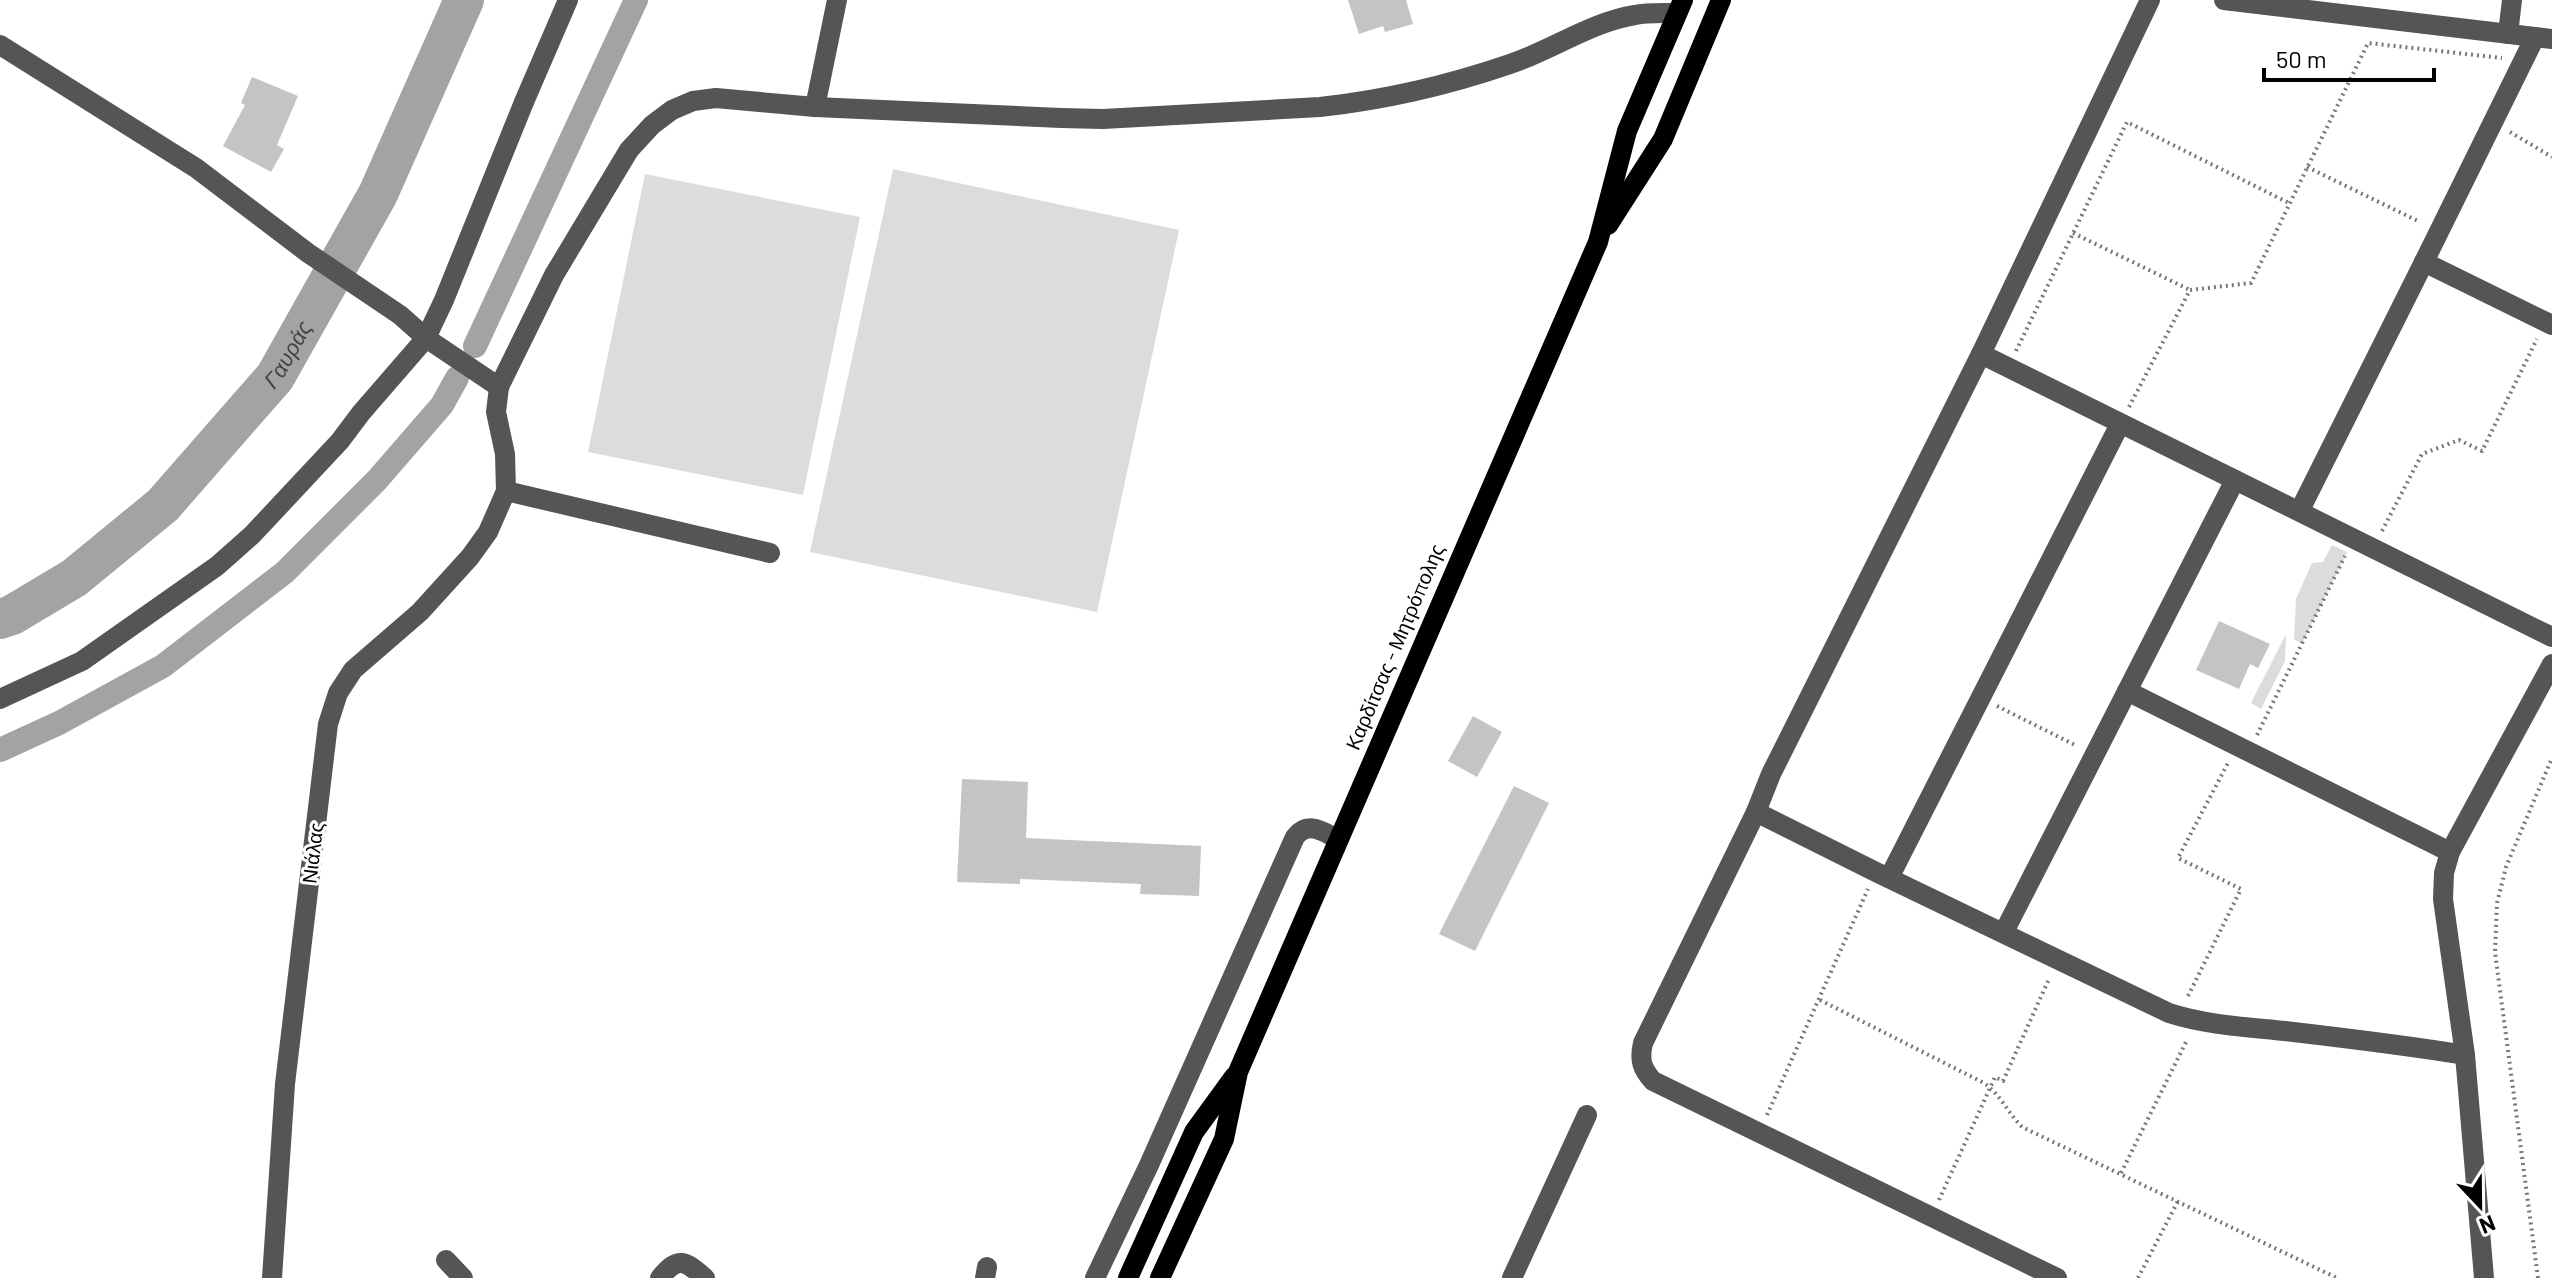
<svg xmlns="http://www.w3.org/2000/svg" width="2552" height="1278" font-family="Barlow,sans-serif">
<rect width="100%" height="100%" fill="#fff"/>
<g fill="#dcdcdc">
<path d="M893,169l286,61 -82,382 -287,-60z"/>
<path d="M645,174l215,43 -57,278 -215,-43z"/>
<path d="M2332,545l15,7 -45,92 -8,-5 2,-40 16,-36 11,-1z"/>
<path d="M2286,634l-1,27 -24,48 -10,-6z"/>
</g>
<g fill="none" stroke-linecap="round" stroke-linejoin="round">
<g stroke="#a3a3a3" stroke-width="24">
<path d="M475,346l161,-346"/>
<path d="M0,750l59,-27 104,-57 122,-94 92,-92 65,-75 15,-27"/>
</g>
<path stroke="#a3a3a3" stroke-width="40" id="s1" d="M0,619l12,-4 62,-37 89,-73 112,-128 103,-183 86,-194"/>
</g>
<g fill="#c4c4c4">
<path d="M1348,0h58l7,24 -28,8 -2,-6 -24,8z"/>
<path d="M252,77l46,19 -21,49 7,4 -13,23 -48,-26 22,-41 -4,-2z"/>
<path d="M2219,621l51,23 -12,24 -8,-4 -11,25 -43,-19z"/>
<path d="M1473,716l29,16 -25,45 -29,-16z"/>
<path d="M962,779l66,3 -2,56 175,8 -2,50 -59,-2 1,-10 -121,-5v5l-63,-2z"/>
<path d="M1514,786l35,17 -74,148 -36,-17z"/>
</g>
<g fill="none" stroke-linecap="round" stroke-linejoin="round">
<g stroke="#777" stroke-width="4" stroke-dasharray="2 4" stroke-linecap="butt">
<path d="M2510,132l42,25"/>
<path d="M2307,167l113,55"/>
<path d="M2073,233l117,57"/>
<path d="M2016,351l111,-229 162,81"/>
<path d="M2129,407l61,-117 61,-7 117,-240 134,15"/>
<path d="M2382,531l40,-77 37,-14 23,11 55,-112"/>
<path d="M1997,706l78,39"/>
<path d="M2257,735l88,-179"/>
<path d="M2188,996l53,-107 -63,-31 50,-95"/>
<path d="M1820,1000l164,83c16,11 24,30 38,44l315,151"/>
<path d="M1767,1115l101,-226"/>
<path d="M2121,1173l66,-133"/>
<path d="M1939,1200l56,-123 8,4 46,-102"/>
<path d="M2138,1278l40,-77"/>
<path d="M2538,1278l-43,-326 2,-49 9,-36 46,-109"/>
</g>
<g stroke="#555" stroke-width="20">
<path d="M2224,0l328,39"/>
<path d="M2508,34l4,-34"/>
<path d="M0,45l196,123 112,85 92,62 26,23 73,49 -3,25 9,42 1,37 -18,41 -18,25 -50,55 -67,58 -15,23 -10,31 -43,360 -13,194"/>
<path d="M815,107l22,-107"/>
<path d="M2424,262l111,-225"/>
<path d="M1981,354l169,-354"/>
<path d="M499,387l55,-112 75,-125 23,-25 20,-15 21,-9 23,-3 99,9 246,11 42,1 217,-12c64,-7 129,-22 190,-43 42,-14 81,-42 125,-49 13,-3 29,-2 42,-2"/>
<path d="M506,491l264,62"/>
<path d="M2300,510l124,-248 128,63"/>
<path d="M2552,637l-571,-283 -210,420 -15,38 120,60 293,141c37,12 78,14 116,18 60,7 120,14 180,24l-22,-156 1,-26 6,-21 102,-188"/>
<path d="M2127,691l323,161"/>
<path d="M0,699l82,-38 135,-95 35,-31 88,-94 21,-28 65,-75 18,-38 80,-198 44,-102"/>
<path d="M1756,812l-113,231c-4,17 -1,26 10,38l404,197"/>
<path d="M1889,878l231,-454"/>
<path d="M2004,932l231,-452"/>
<path d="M2465,1055l19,223"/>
<path d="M446,1260l17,18"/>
<path d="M660,1278c19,-23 25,-17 45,0"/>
<path d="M985,1278l2,-11"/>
<path d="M1095,1278l54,-113 146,-328c13,-17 28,-5 43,2"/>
<path d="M1512,1278l75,-163"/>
</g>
<g stroke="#000" stroke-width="20">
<path d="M1608,225l55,-86 58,-139"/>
<path d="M1128,1278l66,-146 40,-55"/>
<path d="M1160,1278l64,-139 14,-67 360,-830 29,-111 56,-131"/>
</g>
</g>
<g text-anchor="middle" stroke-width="6" stroke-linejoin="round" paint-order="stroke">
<g font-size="20" fill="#000" stroke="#fff">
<text transform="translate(1395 647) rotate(-67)" y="7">Καρδίτσας - Μητρόπολης</text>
<text transform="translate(313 853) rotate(-83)" y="7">Νιάλας</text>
</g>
<g font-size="22" font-style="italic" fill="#444" stroke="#fff">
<text dy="8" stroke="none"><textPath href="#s1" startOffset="396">Γαυράς</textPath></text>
</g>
</g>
<g transform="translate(2480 1206) rotate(158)" stroke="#ffffff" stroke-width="6" paint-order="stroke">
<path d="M0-6L14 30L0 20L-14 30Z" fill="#000000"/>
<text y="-12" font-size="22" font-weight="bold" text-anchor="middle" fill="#000000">N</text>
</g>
<path d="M2264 68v12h170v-12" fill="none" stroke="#000000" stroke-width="4"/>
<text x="2276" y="68" font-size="24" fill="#000000" stroke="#ffffff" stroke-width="6" paint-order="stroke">50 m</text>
</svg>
